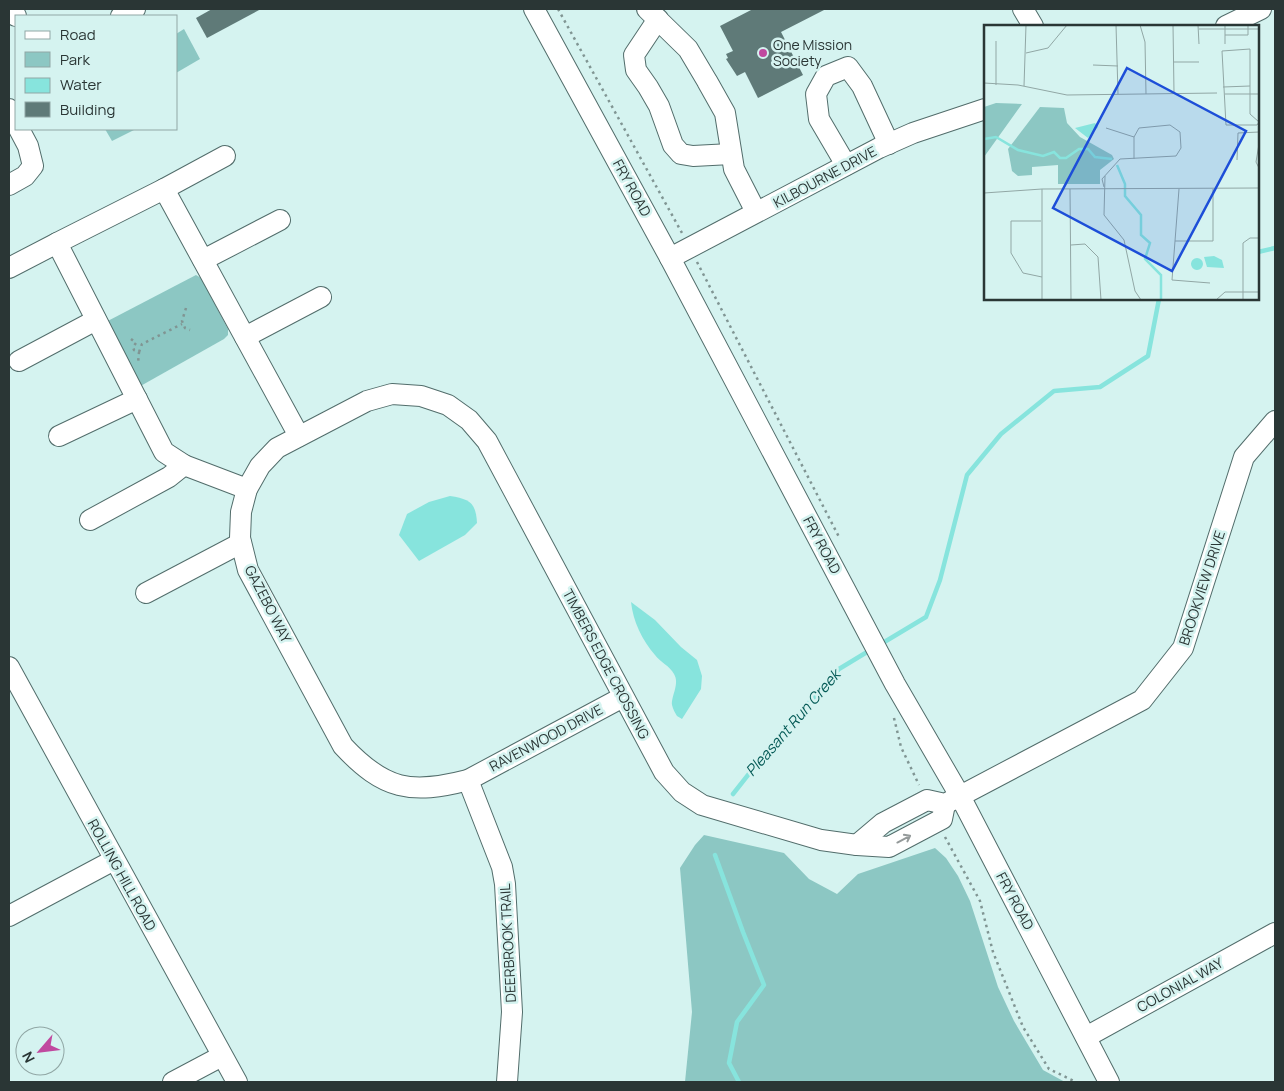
<svg xmlns="http://www.w3.org/2000/svg" width="1284" height="1091" font-family="Manrope,sans-serif">
<rect width="100%" height="100%" fill="#d5f3f0"/>
<g fill="#8cc7c3">
<path d="M184,29l16,30 -24,14v-39z"/>
<path d="M105,129h31l-24,12z"/>
<path d="M196,275l5,3 27,51v6l-4,4 -87,49 -35,-64z"/>
<path d="M704,835l80,18 25,26 28,15 21,-20 77,-26 11,10 12,18 12,25 28,86 16,34 29,49 22,12h-380l7,-70 -12,-144 15,-23z"/>
</g>
<g fill="#87e4dd">
<path d="M450,496c19,3 26,6 27,27l-12,12 -46,26 -20,-26 8,-21 22,-12z"/>
<path d="M631,602l24,18 26,27 16,13 5,16 -1,13 -19,30 -5,-3c-2,-3 -4,-7 -5,-11 -1,-9 8,-21 2,-31 -4,-8 -14,-12 -19,-19 -13,-15 -22,-34 -24,-53z"/>
</g>
<g fill="none" stroke-linecap="round" stroke-linejoin="round">
<g stroke="#87e4dd" stroke-width="4.5">
<path d="M1258,252l17,-4"/>
<path d="M881,644l45,-27 14,-37 27,-105 34,-41 53,-43 46,-4 48,-31 11,-57"/>
<path d="M733,794l41,-52 65,-73 33,-20"/>
<path d="M715,855l28,77 21,53 -27,37 -8,41 10,19"/>
</g>
</g>
<g fill="#5f7a78">
<path d="M212,9h49l-54,29 -11,-20z"/>
<path d="M753,9h73l-45,23 22,43 -45,23 -13,-26 -8,4 -11,-17 2,-1 -2,-4 7,-3 -13,-25z"/>
</g>
<g fill="none" stroke-linecap="round" stroke-linejoin="round">
<g stroke="#526d6b" stroke-width="22">
<g id="minor">
<path d="M12,9l4,7"/>
<path d="M534,9l136,249 225,426 65,112 149,286"/>
<path d="M647,9l41,40 19,32 18,32 9,56 22,43"/>
<path d="M1023,9l10,17"/>
<path d="M121,16l14,-7"/>
<path d="M658,19l-24,36 2,15 12,17 11,19 14,39 8,9 12,2 38,-2"/>
<path d="M1226,26l35,-17"/>
<path d="M9,109l7,14"/>
<path d="M846,165l-27,-46 -3,-25 10,-18 22,-9 14,19 27,58"/>
<path d="M9,185l16,-9 8,-10 -5,-20 -9,-17"/>
<path d="M164,189l61,-33"/>
<path d="M670,258l209,-110 34,-15 72,-24"/>
<path d="M203,260l77,-40"/>
<path d="M9,268l48,-25"/>
<path d="M245,337l76,-40"/>
<path d="M19,361l77,-41"/>
<path d="M59,436l78,-37"/>
<path d="M247,489l-63,-24 -20,-13 -107,-209 107,-54 135,247"/>
<path d="M90,520l79,-43 15,-12"/>
<path d="M146,593l95,-50"/>
<path d="M9,667l228,415"/>
<path d="M623,697l-155,83c-57,15 -84,10 -125,-34l-95,-176 -8,-32 1,-26 6,-23 13,-23 17,-18 90,-47 25,-7 29,2 27,9 21,15 18,21 177,331 18,20 20,13 119,35 36,5 32,2 53,-28 3,-15"/>
<path d="M468,780l34,87 3,17 7,128 -5,70"/>
<path d="M857,845l26,-22 44,-23 18,4 197,-104 41,-52 61,-191 31,-36"/>
<path d="M9,916l105,-56"/>
<path d="M1086,1037l189,-104"/>
<path d="M173,1082l49,-26"/>
</g>
</g>
<g stroke="#809593" stroke-width="2.5" stroke-dasharray="2.5 4" stroke-linecap="butt">
<path d="M558,9l124,224"/>
<path d="M697,262l142,275"/>
<path d="M186,308l-4,13 3,7 5,2"/>
<path d="M131,339l5,4 -3,4 1,3 5,2 -1,11"/>
<path d="M139,352l3,-8 40,-20"/>
<path d="M894,718l7,29 18,38"/>
<path d="M945,837l35,64 13,51 30,75 26,42 27,13"/>
</g>
<use href="#minor" stroke="#fff" stroke-width="20"/>
</g>
<defs><path id="oneway-shaft" d="M-6 0H5M1.5-3L5.5 0L1.5 3" fill="none" stroke-width="1.6" stroke-linecap="round" stroke-linejoin="round" transform="scale(1.25)"/></defs>
<use stroke="#949a9a" href="#oneway-shaft" transform="translate(904 839) rotate(-28)"/>
<circle fill="#c0499f" stroke="#d5f3f0" stroke-width="2" cx="763" cy="53" r="5"/>
<g text-anchor="middle" stroke-width="5" stroke-linejoin="round" paint-order="stroke">
<g font-size="14" fill="#2a3635" stroke="#d5f3f0" text-anchor="start">
<text x="773" y="50">One Mission<tspan x="773" dy="16">Society</tspan></text>
</g>
<g font-size="14" fill="#2a3635" stroke="#d5f3f0">
<text transform="translate(825 177) rotate(-28)" y="5">KILBOURNE DRIVE</text>
<text transform="translate(632 188) rotate(61)" y="5">FRY ROAD</text>
<text transform="translate(822 545) rotate(62)" y="5">FRY ROAD</text>
<text transform="translate(1202 588) rotate(-72)" y="5">BROOKVIEW DRIVE</text>
<text transform="translate(268 604) rotate(63)" y="5">GAZEBO WAY</text>
<text transform="translate(606 664) rotate(62)" y="5">TIMBERS EDGE CROSSING</text>
<text transform="translate(546 738) rotate(-28)" y="5">RAVENWOOD DRIVE</text>
<text transform="translate(122 875) rotate(61)" y="5">ROLLING HILL ROAD</text>
<text transform="translate(1015 901) rotate(62)" y="5">FRY ROAD</text>
<text transform="translate(508 943) rotate(-93)" y="5">DEERBROOK TRAIL</text>
<text transform="translate(1180 985) rotate(-29)" y="5">COLONIAL WAY</text>
</g>
<g font-size="15" font-style="italic" fill="#045a56" stroke="#d5f3f0">
<text transform="translate(793 723) rotate(-49)" y="5">Pleasant Run Creek</text>
</g>
</g>
<g transform="translate(984 25)">
<rect width="275" height="275" fill="#d5f3f0"/>
<path d="M12,78l26,1 -38,53v-50zM56,82l24,1 3,15 13,14 32,18 2,4 -14,11v14h-42v-19l-26,2v8l-14,1 -6,-5 -4,-22z" fill="#8cc7c3"/>
<path d="M111,98l3,4 -10,11 -13,-10zM230,231l8,4 2,8 -17,-1 -3,-10zM207 239a6 6 0 1 1 12 0a6 6 0 1 1-12 0Z" fill="#87e4dd"/>
<path fill="none" stroke="#87e4dd" stroke-width="2.5" d="M0,114l12,-2 22,13 25,6 11,-4 6,6h6l13,-9h9l7,8 17,2M133,140l8,19v12l16,19v20l9,8 -5,16 16,16v25"/>
<path fill="none" stroke="#91a7a5" stroke-width="1" d="M132,0l2,69M156,0l5,17 1,52M189,0l1,68M214,0l1,19M241,0v19M215,4h60M241,10h23v-10M12,16v44M266,24v65l9,8 -2,3h-31l-4,-74zM42,28l22,-5 19,-23M189,37h26M109,40l25,1M0,58l34,2 49,10 150,-2M40,61l2,-61M239,62l27,-1M241,69h34M122,103l28,9M275,119l-3,18 3,6M253,135l1,-27 21,-1M121,151l-1,39 20,25 11,51 6,9M120,162l-2,-8 18,-20 56,-3 5,-8 -1,-16 -10,-7 -31,3 -5,9v22M86,164l1,111M195,164l-7,91 38,3M0,168l58,-4 217,-1M57,196h-30v32l12,20 19,4M191,216h38v-52M87,220l14,-1 13,13 3,43M58,275v-111M232,275l9,-8h34M259,275v-57l7,-5h9"/>
<path fill="#1d4ed8" fill-opacity="0.15" stroke="#1d4ed8" stroke-width="2.5" d="M143,43l119,63 -74,140 -119,-63z"/>
<rect width="275" height="275" fill="none" stroke="#2a3635" stroke-width="2.5"/>
</g>
<rect width="1284" height="1091" fill="none" stroke="#2a3635" stroke-width="20"/>
<rect x="15" y="15" width="162" height="115" fill="#d5f3f0" stroke="#91a7a5"/>
<rect x="25" y="31" width="25" height="8" fill="#ffffff" stroke="#91a7a5"/>
<text x="60" y="40" font-size="15" fill="#2a3635">Road</text>
<rect x="25" y="52" width="25" height="15" fill="#8cc7c3" stroke="#91a7a5"/>
<text x="60" y="65" font-size="15" fill="#2a3635">Park</text>
<rect x="25" y="78" width="25" height="15" fill="#87e4dd" stroke="#91a7a5"/>
<text x="60" y="90" font-size="15" fill="#2a3635">Water</text>
<rect x="25" y="102" width="25" height="15" fill="#5f7a78" stroke="#91a7a5"/>
<text x="60" y="115" font-size="15" fill="#2a3635">Building</text>
<g transform="translate(40 1051) rotate(242)"><circle r="24" fill="#d5f3f0" stroke="#91a7a5"/>
<path d="M0-4L9 19L0 12L-9 19Z" fill="#c0499f"/>
<text y="-8" font-size="14" font-weight="bold" text-anchor="middle" fill="#2a3635">N</text>
</g>
</svg>
